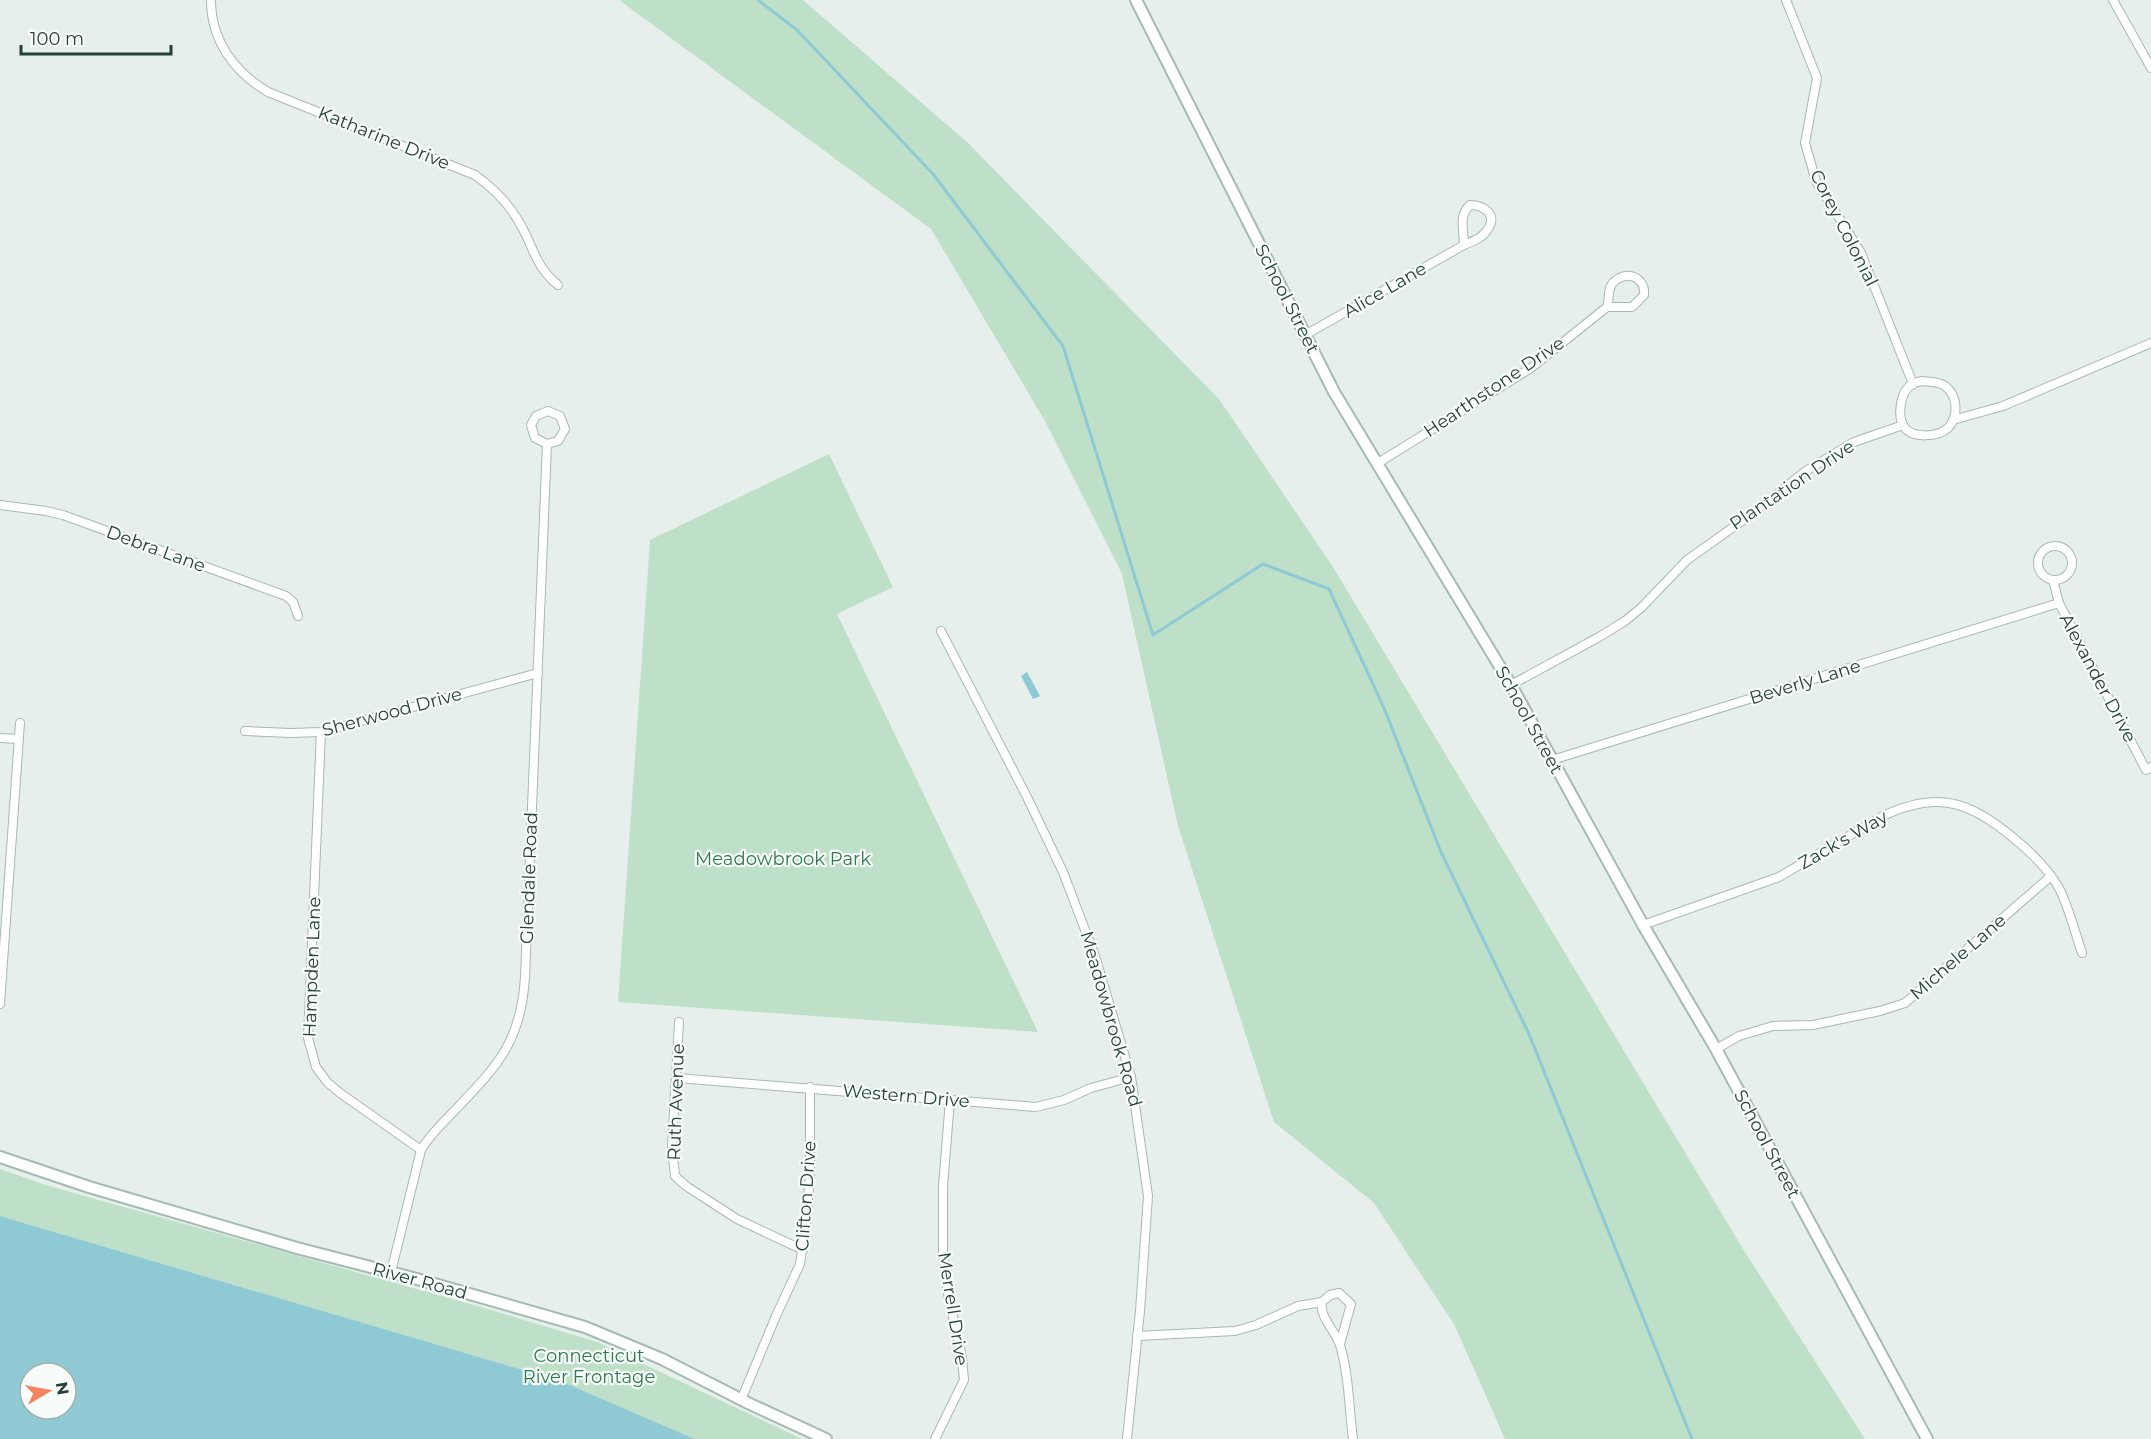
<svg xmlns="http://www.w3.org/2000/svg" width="2151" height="1439" font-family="Montserrat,sans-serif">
<rect width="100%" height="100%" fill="#e6efeb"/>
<g fill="#bfe0c8">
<path d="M619,0h184l165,143 251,256 114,168 410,682 122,190h-360l-51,-115 -80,-121 -100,-81 -96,-296 -56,-252 -77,-153 -114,-192z"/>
<path d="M829,454l64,133 -56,27 201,418 -420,-30 32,-462z"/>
<path d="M0,1169l49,17 432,121 116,35 205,97h-107l-136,-58 -559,-165z"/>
</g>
<g fill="#8ec9d4" fill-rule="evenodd">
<path d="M1027,672l13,24 -7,3 -12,-23z"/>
<path d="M0,1216l560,165 135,58h-695zM30,1373h36v36h-36z"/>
</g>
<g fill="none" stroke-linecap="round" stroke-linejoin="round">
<path stroke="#8ec9d4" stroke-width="3" d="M758,0l39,30 136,144 130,172 90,289 110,-71 66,25 55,119 57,144 88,182 163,405"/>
<g stroke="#a8b8b2" stroke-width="10">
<g id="street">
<path d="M211,0c0,40 23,72 57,92l207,83c21,15 38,33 49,56 11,22 14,38 34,54"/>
<path d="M1786,0l31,78 -12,65 11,38 45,72 52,131"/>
<path d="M2113,0l38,68"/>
<path d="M1305,335l159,-90c0,-15 -6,-29 6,-40 13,0 28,9 18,24 -5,9 -15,12 -24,16"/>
<path d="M1922,381c7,1 16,0 23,5 13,10 14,30 3,42 -10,9 -35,11 -44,-1 -7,-11 -4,-37 9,-43 2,-2 6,-2 9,-3z"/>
<path d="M1953,420l50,-14 148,-63"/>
<path d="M1378,463l153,-95 76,-61h25l12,-12c2,-19 -20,-26 -32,-11 -5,7 -2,15 -5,23"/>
<path d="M0,505l46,6 17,4 223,81 7,6 5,14"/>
<circle cx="2055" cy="563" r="17"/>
<path d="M2053,580l6,23 87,167 5,-3"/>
<path d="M941,631l86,166 36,75 32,84 36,121 17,119 -8,115 -13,128"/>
<path d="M1511,685l88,-48 26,-16 16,-13 46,-48 62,-44 57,-45 48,-29 49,-17"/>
<path d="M245,731l46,2 30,-1 217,-59"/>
<path d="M321,732l-13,306 8,29 11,15 13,11 81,57"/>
<path d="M0,738l19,1"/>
<path d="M1552,760l507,-157"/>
<path d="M1643,925l136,-48 104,-61c21,-10 47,-18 71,-12 34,7 88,54 105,84 10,20 16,44 23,65"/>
<path d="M0,1004l20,-281"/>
<path d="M679,1022l-7,125 3,29 11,10 51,33 66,31"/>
<path d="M1716,1049l23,-13 34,-10 40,-1 67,-14 25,-8 146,-127"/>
<path d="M677,1078l359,29 28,-7 27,-12 40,-11"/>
<path d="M391,1272l30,-122c9,-16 23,-28 36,-42 42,-44 64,-67 68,-131l22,-533 11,-3 7,-12 -5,-13 -12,-5 -12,5 -5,9 4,13 12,6"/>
<path d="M1322,1302l8,-7 9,-2 12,11 -11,40"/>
<path d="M1137,1336l98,-5 21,-6 42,-19 24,-4c-3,15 13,28 18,43 9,30 9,63 13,94"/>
<path d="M741,1400l35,-84 24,-52 6,-39 4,-52v-86"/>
<path d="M935,1439l29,-59 -2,-22 -14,-64 -5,-41v-67l7,-86"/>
</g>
</g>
<g stroke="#a4bbb3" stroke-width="14">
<g id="secondary">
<path d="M1136,0l198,392 177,293 132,240 73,124 211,390"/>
<path d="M0,1157l89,30 208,61 120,31 168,48 77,32 86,44 78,36"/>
</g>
</g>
<use href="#street" stroke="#fff" stroke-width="8"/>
<use href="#secondary" stroke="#fff" stroke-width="10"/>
</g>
<g text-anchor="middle" stroke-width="4.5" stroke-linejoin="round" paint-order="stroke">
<g font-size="18" fill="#24423a" stroke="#f7fbf9">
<text transform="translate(384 138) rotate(22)" y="6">Katharine Drive</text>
<text transform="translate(1844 228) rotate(63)" y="6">Corey Colonial</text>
<text transform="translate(1385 290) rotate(-30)" y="6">Alice Lane</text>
<text transform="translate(1287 299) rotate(63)" y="6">School Street</text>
<text transform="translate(1494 387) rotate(-34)" y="6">Hearthstone Drive</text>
<text transform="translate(1792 485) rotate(-34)" y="6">Plantation Drive</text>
<text transform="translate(156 549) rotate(20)" y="6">Debra Lane</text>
<text transform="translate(2098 678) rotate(62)" y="6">Alexander Drive</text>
<text transform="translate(1805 682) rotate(-17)" y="6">Beverly Lane</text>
<text transform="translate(392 712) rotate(-15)" y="6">Sherwood Drive</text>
<text transform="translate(1529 720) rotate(61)" y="6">School Street</text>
<text transform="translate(1843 840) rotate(-30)" y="6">Zack's Way</text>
<text transform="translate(529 878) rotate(-88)" y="6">Glendale Road</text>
<text transform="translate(1958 957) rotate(-41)" y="6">Michele Lane</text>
<text transform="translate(312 967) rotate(-88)" y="6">Hampden Lane</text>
<text transform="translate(1111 1019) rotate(74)" y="6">Meadowbrook Road</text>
<text transform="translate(906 1096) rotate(5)" y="6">Western Drive</text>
<text transform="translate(676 1102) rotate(-88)" y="6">Ruth Avenue</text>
<text transform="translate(1767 1144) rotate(62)" y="6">School Street</text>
<text transform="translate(806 1196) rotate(-86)" y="6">Clifton Drive</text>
<text transform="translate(420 1281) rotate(15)" y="6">River Road</text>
<text transform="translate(953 1309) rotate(81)" y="6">Merrell Drive</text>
</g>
<g font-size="18" fill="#2d7a4b" stroke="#f7fbf9">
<text x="783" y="865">Meadowbrook Park</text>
<text x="589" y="1362">Connecticut<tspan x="589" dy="21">River Frontage</tspan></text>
</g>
</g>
<g transform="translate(48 1391) rotate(80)"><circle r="28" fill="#f7fbf9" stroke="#a3b1ad" stroke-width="1.5"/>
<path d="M0-4.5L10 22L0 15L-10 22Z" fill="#f4845f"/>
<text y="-9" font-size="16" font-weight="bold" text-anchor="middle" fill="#24423a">N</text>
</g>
<path d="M21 45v9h150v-9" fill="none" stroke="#24423a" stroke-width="3"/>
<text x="30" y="45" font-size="18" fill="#24423a" stroke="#f7fbf9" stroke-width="4.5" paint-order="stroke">100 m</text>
</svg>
